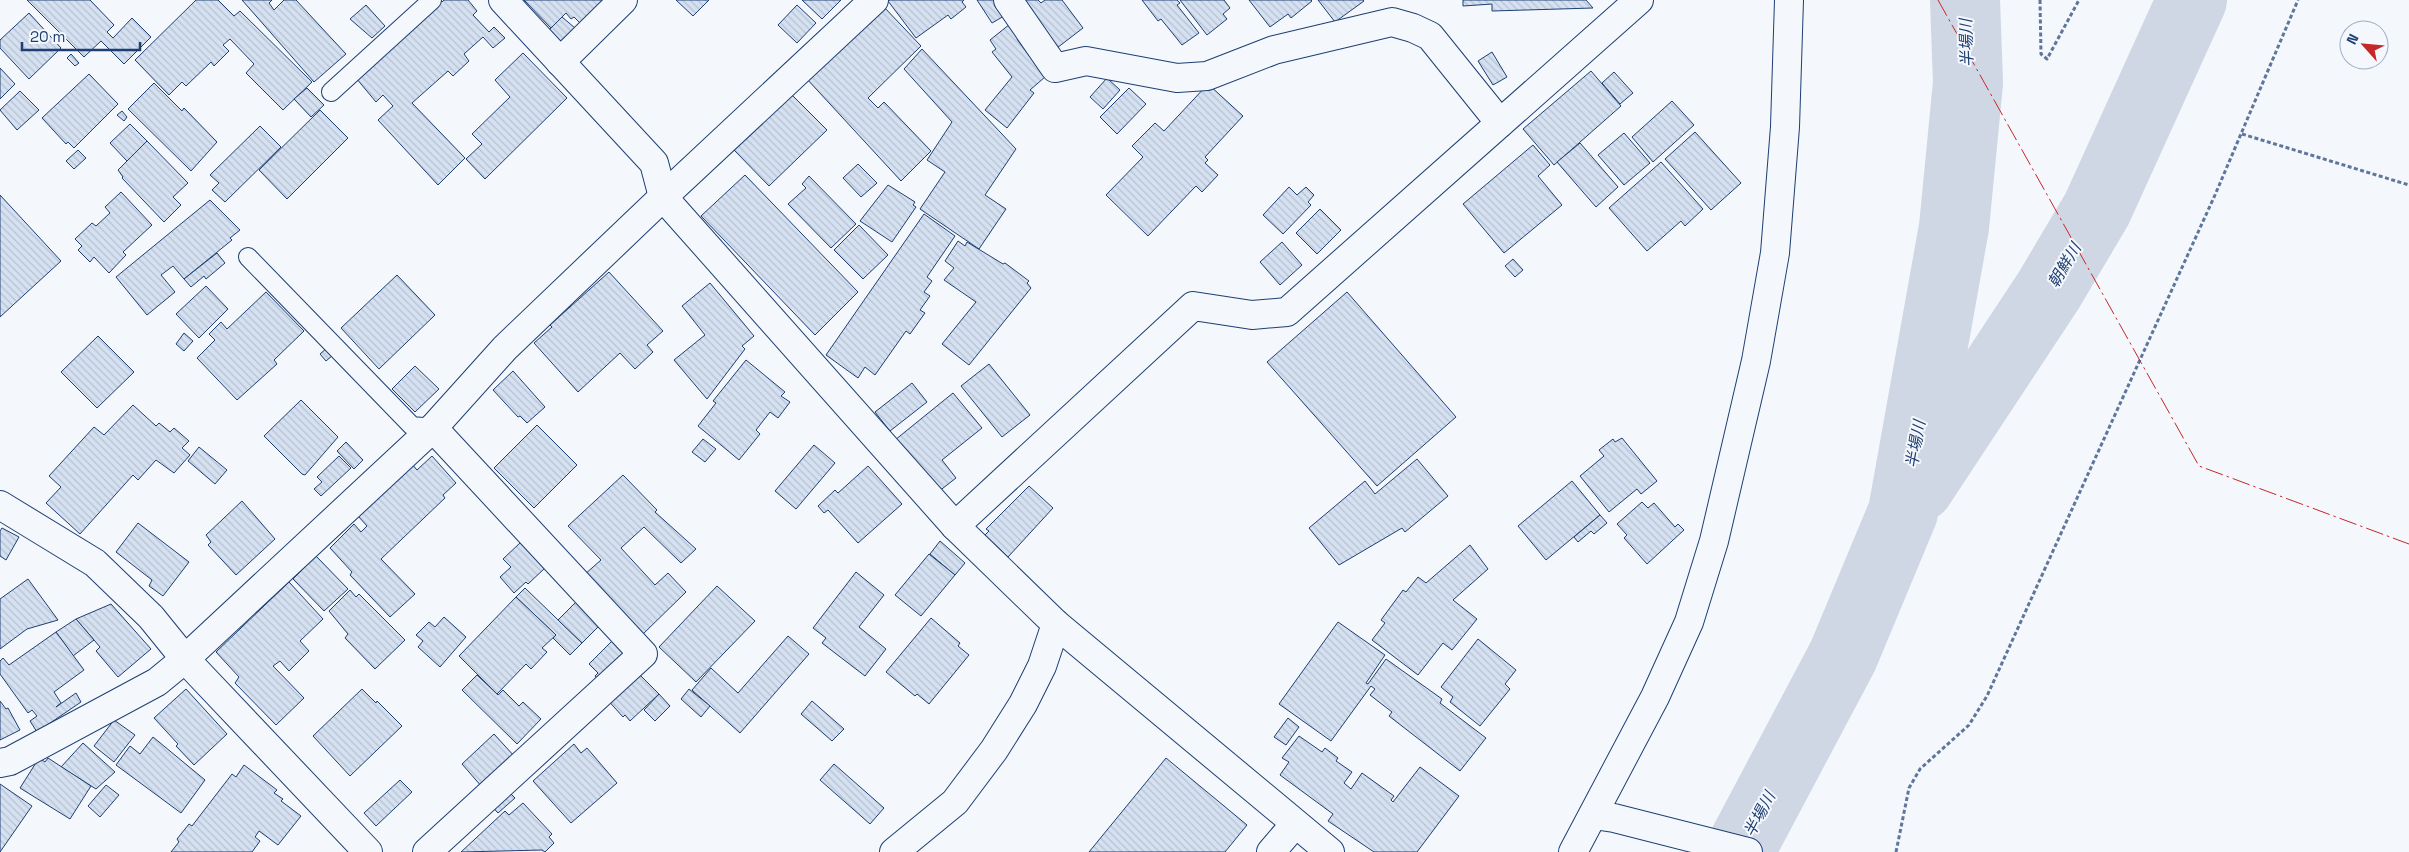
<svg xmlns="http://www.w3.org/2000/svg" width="2409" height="852" font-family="'Space Grotesk','Noto Sans JP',sans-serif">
<defs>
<pattern id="building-back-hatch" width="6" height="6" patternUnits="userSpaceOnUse" patternTransform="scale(1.25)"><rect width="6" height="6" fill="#d5e0f0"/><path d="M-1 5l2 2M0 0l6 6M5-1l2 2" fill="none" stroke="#b6c1d1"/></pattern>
</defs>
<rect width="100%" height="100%" fill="#f4f7fb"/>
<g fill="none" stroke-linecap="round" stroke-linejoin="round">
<g stroke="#cfd7e4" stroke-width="70">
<path d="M1919,487l130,-197 48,-81 95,-209"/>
<path d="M1739,852l104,-196 60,-144 51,-285 14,-144 -3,-83"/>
</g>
</g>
<g fill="url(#building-back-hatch)" stroke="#1d3f73">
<path d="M27,0h63l24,25 -7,7 6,6 19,-20 19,19 -27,27 -23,-23 -17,16z"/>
<path d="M196,0h22l16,16 6,-5 72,71 -29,28 -37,-37 8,-9 -24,-25 -7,6 6,6 -15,15 -3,-4 -25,24 -4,-4 -13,13 -34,-35z"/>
<path d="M242,0h30l-3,3 5,7 10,-10h12l50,54 -32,28z"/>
<path d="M440,0l2,2 2,-2h24l9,11 -4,4 16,17 5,-5 11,11 -12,10 -10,-11 -19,17 5,7 -16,15 -5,-5 -36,32 53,55 -27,27 -60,-65 15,-14 -10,-11 -7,7 -20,-24z"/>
<path d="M524,0h85l-26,26 -9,-9 -3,2 -5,-6 -15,15z"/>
<path d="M676,0h33l-16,16z"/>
<path d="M802,0h39l-19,19z"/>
<path d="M890,0h74l-2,2 4,5 -15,12 -3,-4 -32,23 -28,-37z"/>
<path d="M977,0h17l10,16 -12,7z"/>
<path d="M1026,0h12l3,3 4,-3h17l21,28 -30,23 -33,-46z"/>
<path d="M1142,0h35l3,3 -3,2 22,28 -17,12 -21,-26 -3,2z"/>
<path d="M1180,0h44l6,8 -7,6 4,5 -20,16z"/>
<path d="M1249,0h62l1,1 -21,17 -3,-4 -18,13z"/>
<path d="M1318,0h45l1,1 -29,21z"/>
<path d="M1463,0h123l7,8 -101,3v-7l-29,2z"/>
<path d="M366,5l19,21 -13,12 -22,-19z"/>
<path d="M797,5l19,18 -19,20 -19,-18z"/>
<path d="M883,6l38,40 -53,52 10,10 6,-6 47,49 -30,30 -95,-103z"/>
<path d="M29,13l32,35 -32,31 -29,-31v-8z"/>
<path d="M562,17l13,11 -14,14 -12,-12z"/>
<path d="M1010,24l9,13 -2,2 28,38 -15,13 4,3 -27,35 -22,-18 27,-33 -20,-25 4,-3 -6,-9z"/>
<path d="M922,49l94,100 -31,46 21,14 -27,40 -59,-40 25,-37 -18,-12 25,-38 -48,-53z"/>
<path d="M1492,52l15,25 -14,8 -15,-24z"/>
<path d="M523,53l44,45 -82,81 -19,-20 16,-15 -10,-10 38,-37 -15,-17z"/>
<path d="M71,54l8,9 -4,3 -8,-8z"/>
<path d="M0,68l15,16 -15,15z"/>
<path d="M1591,71l30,35 -67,59 -31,-36z"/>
<path d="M1614,72l19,21 -13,11 -18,-21z"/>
<path d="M89,74l29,30 -44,44 -6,-6 -2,2 -24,-26z"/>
<path d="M1107,78l13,12 -17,19 -13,-12z"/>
<path d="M154,83l28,28 2,-3 33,34 -26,29 -63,-62z"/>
<path d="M1208,84l35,32 -38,41 3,3 -3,3 13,12 -16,17 -6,-6 -48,50 -42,-41 37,-38 -11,-11 23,-23 9,8z"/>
<path d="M307,88l17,17 -13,12 -17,-18z"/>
<path d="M1129,88l17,16 -29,30 -17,-17z"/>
<path d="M20,91l19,19 -22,20 -17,-20z"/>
<path d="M791,94l36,36 -58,56 -35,-36z"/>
<path d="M1672,101l22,24 -41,37 -21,-25z"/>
<path d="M320,110l28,28 -61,61 -28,-29z"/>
<path d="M122,111l5,6 -3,4 -7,-6z"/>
<path d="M130,124l17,17 -20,20 -17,-18z"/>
<path d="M260,126l21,21 -56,55 -13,-12 7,-7 -9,-8z"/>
<path d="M1695,132l46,51 -30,27 -46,-51z"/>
<path d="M1624,133l26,30 -26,22 -26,-30z"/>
<path d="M147,141l41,42 -15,14 8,8 -17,17 -42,-44 1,-1 -5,-7z"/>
<path d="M1580,143l38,44 -22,20 -39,-45z"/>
<path d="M1533,145l17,20 -12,11 24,29 -58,48 -41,-49z"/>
<path d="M78,150l8,8 -12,11 -8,-8z"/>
<path d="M1661,162l42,47 -18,17 -4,-5 -34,30 -38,-43z"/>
<path d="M858,164l19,19 -16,14 -18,-19z"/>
<path d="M745,175l113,117 -43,43 -114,-119z"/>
<path d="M809,176l47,48 -25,24 -43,-44 18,-16 -4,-4z"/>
<path d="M888,185l27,17 -2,3 3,2 -24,35 -32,-21z"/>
<path d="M1289,187l8,8 9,-8 8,8 -6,7 3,3 -28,29 -20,-19z"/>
<path d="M121,192l31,33 -29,27 3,3 -17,18 -15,-16 -4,5 -12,-12 4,-4 -7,-7 17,-16 4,3 14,-13 -5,-6z"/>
<path d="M0,195l61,66 -61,56z"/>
<path d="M210,200l30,30 -10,8 2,2 -48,39 -11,-13 -12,9 14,17 -28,23 -31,-38z"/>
<path d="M1320,209l21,21 -24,24 -21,-21z"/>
<path d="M924,214l31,22 -28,41 5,4 -8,11 6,4 -10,14 5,3 -15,21 -4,-3 -31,44 -10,-8 -7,11 -32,-23z"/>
<path d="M859,225l29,30 -25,24 -29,-29z"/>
<path d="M958,241l7,5 2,-4 36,22 2,-1 24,18 -2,2 4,5 -62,77 -27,-21 34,-42 -32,-22 10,-12 -9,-7z"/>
<path d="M1282,242l20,23 -22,20 -20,-23z"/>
<path d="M217,253l8,10 -19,16 -2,-3 -13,11 -7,-8z"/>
<path d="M1513,259l10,11 -8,7 -10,-11z"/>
<path d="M609,272l54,59 -16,14 6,7 -18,17 -15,-16 -42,39 -44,-49 18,-16 -2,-2z"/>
<path d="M397,275l38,40 -56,54 -38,-41z"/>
<path d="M710,283l44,53 -12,10 3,3 -38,50 -33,-39 31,-25 -23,-29z"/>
<path d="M206,286l22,23 -29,29 -23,-24z"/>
<path d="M266,292l38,39 -30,29 3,4 -40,36 -40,-42 18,-18 -6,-6 12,-12 6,7z"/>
<path d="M1347,292l109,125 -79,69 -110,-124z"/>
<path d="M184,333l9,8 -9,10 -8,-7z"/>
<path d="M98,336l36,36 -37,36 -36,-36z"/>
<path d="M327,348l6,7 -7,6 -6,-7z"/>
<path d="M746,360l39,32 -4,4 9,6 -12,16 -8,-6 -14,18 4,4 -21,26 -41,-34 18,-23 -3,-2z"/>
<path d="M989,364l41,51 -28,22 -41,-51z"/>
<path d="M415,366l24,23 -24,23 -23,-23z"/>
<path d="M513,371l32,36 -18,16 -7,-7 -2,1 -25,-27z"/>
<path d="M912,383l15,19 -37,29 -15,-19z"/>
<path d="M953,393l29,35 -40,32 14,18 -18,14 -43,-52z"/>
<path d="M301,400l37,37 -33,38 -3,-1 -38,-38z"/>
<path d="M133,405l23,21 3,-3 11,9 4,-4 15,13 -7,7 8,7 -16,18 -18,-13 -18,20 -5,-5 -53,59 -34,-31 15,-16 -12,-11 45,-49 10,8z"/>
<path d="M537,425l40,40 -43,43 -40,-40z"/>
<path d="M1622,438l35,43 -16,13 -4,-5 -28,23 -29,-36 24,-20 -5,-6 14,-11 2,3z"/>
<path d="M703,439l13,10 -11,13 -13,-10z"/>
<path d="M346,442l17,18 -9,9 -17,-18z"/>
<path d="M814,445l21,18 -39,46 -21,-18z"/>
<path d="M199,447l28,23 -12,14 -27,-23z"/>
<path d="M339,456l12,12 -30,28 -7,-7 8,-7 -5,-5z"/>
<path d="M432,456l24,27 -13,12 2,3 -64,61 34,35 -25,23 -40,-42 2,-3 -22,-24 24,-24 7,8 6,-6 -9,-10 54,-52 5,6z"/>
<path d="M1417,459l31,37 -43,36 -3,-4 -63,37 -30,-37 56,-47 10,13z"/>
<path d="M868,466l34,38 -44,39 -30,-33 -4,3 -6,-7 17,-16 3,3z"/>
<path d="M623,475l34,35 -2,2 41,37 -15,14 -37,-36 -23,21 34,37 13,-12 18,19 -45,44 -57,-61 17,-15 -33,-34z"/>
<path d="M1572,481l28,34 -54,45 -28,-34z"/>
<path d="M1029,486l24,22 -45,49 -23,-22 4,-4 -3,-2z"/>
<path d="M242,501l33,38 -39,36 -28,-30 3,-3 -5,-7z"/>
<path d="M1642,502l6,6 6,-5 21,24 3,-3 6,6 -37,34 -23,-26 3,-3 -10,-11z"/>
<path d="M1600,515l7,8 -13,11 -3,-3 -13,11 -4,-5z"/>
<path d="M138,523l51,39 -26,34 -14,-10 3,-6 -36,-28z"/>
<path d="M2,528l17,9 -13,23 -6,-4v-25z"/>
<path d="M940,541l25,22 -10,12 -25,-21z"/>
<path d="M521,542l24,26 -17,16 -2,-2 -12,11 -14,-16 11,-10 -8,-8z"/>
<path d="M1470,545l18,24 -35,31 24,19 -25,31 -9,-7 -25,32 -46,-35 13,-17 -4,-3 22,-30 3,2 12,-15 8,6z"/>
<path d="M929,554l26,21 -34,41 -26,-21z"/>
<path d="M316,556l32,33 -24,22 -31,-32z"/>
<path d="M856,572l28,23 -25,32 27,22 -21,27 -43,-33 4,-5 -13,-10z"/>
<path d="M28,579l30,41 -31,9 -27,20v-50z"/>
<path d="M289,582l34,37 -23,22 9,10 -20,20 -9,-10 -7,5 31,32 -28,27 -41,-42 4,-6 -23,-25z"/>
<path d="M717,586l38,35 -59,61 -37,-35z"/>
<path d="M525,588l57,55 -12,12 -17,-17 3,-3 -40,-38z"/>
<path d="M350,590l6,7 3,-3 46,46 -30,29 -30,-31 3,-4 -19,-23z"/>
<path d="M516,597l40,38 -14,13 5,4 -16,17 -5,-5 -29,30 -38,-38z"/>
<path d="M577,601l24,23 -19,19 -24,-23z"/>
<path d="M111,604l40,45 -33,28 -22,-26 4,-4 -24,-28z"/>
<path d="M444,617l22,20 -26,30 -22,-20 5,-6 -7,-6 13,-13 6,5z"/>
<path d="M931,618l29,25 -2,3 11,9 -40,49 -12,-10 -2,2 -29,-24z"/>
<path d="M76,619l18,21 -21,16 -17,-24z"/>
<path d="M1338,622l47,33 -19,28 2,1 18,-25 56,40 -2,4 46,35 -26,33 -71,-55 3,-4 -22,-17 5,-6 -4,-3 -40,55 -52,-37z"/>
<path d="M56,632l28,38 -30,22 7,11 -5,4 20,-14 5,9 -44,30 -7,-11 7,-5 -5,-6 -4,3 -28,-39v-13l3,-3 6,7z"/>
<path d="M788,636l21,18 -69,79 -48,-43 19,-22 27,25z"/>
<path d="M614,639l14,14 -29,28 -4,-5 3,-3 -9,-9z"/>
<path d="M1478,639l38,31 -11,14 5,5 -30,37 -30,-24 3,-5 -12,-10z"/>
<path d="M635,670l24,24 -29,27 -5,-6 -2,2 -18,-20z"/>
<path d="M477,675l21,20 5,-5 16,16 4,-4 18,17 -24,25 -55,-54z"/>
<path d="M186,689l41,45 -33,31 -18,-19 2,-2 -24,-26z"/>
<path d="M362,689l14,14 1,-2 25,25 -52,50 -37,-40z"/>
<path d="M689,689l21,17 -9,11 -20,-18z"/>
<path d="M659,694l11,12 -15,15 -11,-11z"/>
<path d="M0,701l6,8 2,-1 12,22 -20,10z"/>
<path d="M812,701l32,28 -12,12 -31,-27z"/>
<path d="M1288,718l11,9 -13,18 -12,-8z"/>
<path d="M114,720l21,15 -21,27 -20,-16z"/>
<path d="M494,734l21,23 -33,30 -20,-23z"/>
<path d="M1299,736l23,16 3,-4 13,10 -2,3 16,11 -8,11 7,6 11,-16 32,23 -3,4 2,2 27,-35 39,29 -42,56h-43l-46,-31 5,-7 -53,-39 9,-13 -7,-4z"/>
<path d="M153,737l52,43 -24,33 -65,-48 14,-19 10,8z"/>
<path d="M83,743l32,29 -19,17 -35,-22z"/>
<path d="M574,744l7,9 6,-5 30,35 -46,40 -38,-42z"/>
<path d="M39,758l6,4 3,-4 43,28 -21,33 -50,-31z"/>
<path d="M1166,758l81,67 -22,27h-136z"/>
<path d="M834,764l50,44 -14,16 -50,-44z"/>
<path d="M244,765l33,25 -3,3 9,6 -2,2 20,15 -23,29 -19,-14 -4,6 5,4 -8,11h-81l8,-10 -2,-3 12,-15 3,2 40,-52 4,3z"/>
<path d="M400,780l12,12 -36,34 -12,-13z"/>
<path d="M0,784l32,22 -32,46z"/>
<path d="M106,785l13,10 -19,22 -12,-11z"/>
<path d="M505,788l10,10 -17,15 -9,-10z"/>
<path d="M523,803l29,31 -3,3 5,6 -9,9 -3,-2 -81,2 44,-41 4,4z"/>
</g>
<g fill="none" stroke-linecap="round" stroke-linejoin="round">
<g stroke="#1d3f73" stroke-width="20">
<g id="service">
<path d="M331,92l101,-92"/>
<path d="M248,257l164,169 21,2"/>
</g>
</g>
<g stroke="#1d3f73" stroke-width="30">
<g id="minor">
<path d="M503,0l151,163 9,34 292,329 101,98 274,228"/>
<path d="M1008,0l47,68 31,-7 91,17 30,-2 67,-26 118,-28 21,6 17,8 70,87"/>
<path d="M560,62l63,-62"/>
<path d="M0,505l95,58 56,54 34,42 183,193"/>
<path d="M955,526l238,-220 59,9 35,-3 352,-312"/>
<path d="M0,763l10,-2 147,-79 28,-23 248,-231 72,-80 158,-151 211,-197"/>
<path d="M1594,815l20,3 134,34"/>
<path d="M427,852l216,-198 -210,-226"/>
<path d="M894,852l61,-50 39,-52 29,-46 19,-38 14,-42"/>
<path d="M1271,852l24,-28"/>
<path d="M1573,852l82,-155 34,-75 25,-81 42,-180 19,-108 10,-126 4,-127"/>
</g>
</g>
<g stroke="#5e769c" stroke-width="3" stroke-dasharray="4 2.5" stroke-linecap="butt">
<path d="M2040,0l1,54 6,5 32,-59"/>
<path d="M2242,134l167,51"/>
<path d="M1896,852l13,-64 11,-19 49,-44 18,-29 228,-501 83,-195"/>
</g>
<use href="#service" stroke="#f4f7fb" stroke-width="18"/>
<use href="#minor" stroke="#f4f7fb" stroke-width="28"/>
<path stroke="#c62828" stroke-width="1" stroke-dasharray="18 4 2.5 4" stroke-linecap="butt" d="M1938,0l261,466 210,78"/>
</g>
<g text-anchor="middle" stroke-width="4" stroke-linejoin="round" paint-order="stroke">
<g font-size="16" font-style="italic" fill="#1d3f73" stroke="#f4f7fb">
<text transform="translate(1966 43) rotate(-92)" y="6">半場川</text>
<text transform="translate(2064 265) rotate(-59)" y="6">朝鮮川</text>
<text transform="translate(1915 444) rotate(-80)" y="6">半場川</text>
<text transform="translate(1759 814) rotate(-62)" y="6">半場川</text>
</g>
</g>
<g transform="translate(2364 45) rotate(297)"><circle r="24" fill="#f4f7fb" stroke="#9eadc5"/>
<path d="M0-4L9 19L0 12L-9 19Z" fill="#c62828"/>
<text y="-8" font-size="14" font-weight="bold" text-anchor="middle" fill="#1d3f73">N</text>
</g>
<path d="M22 42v8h118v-8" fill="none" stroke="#1d3f73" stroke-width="2.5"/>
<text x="30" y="42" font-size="15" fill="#1d3f73" stroke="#f4f7fb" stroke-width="4" paint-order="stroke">20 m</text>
</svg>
